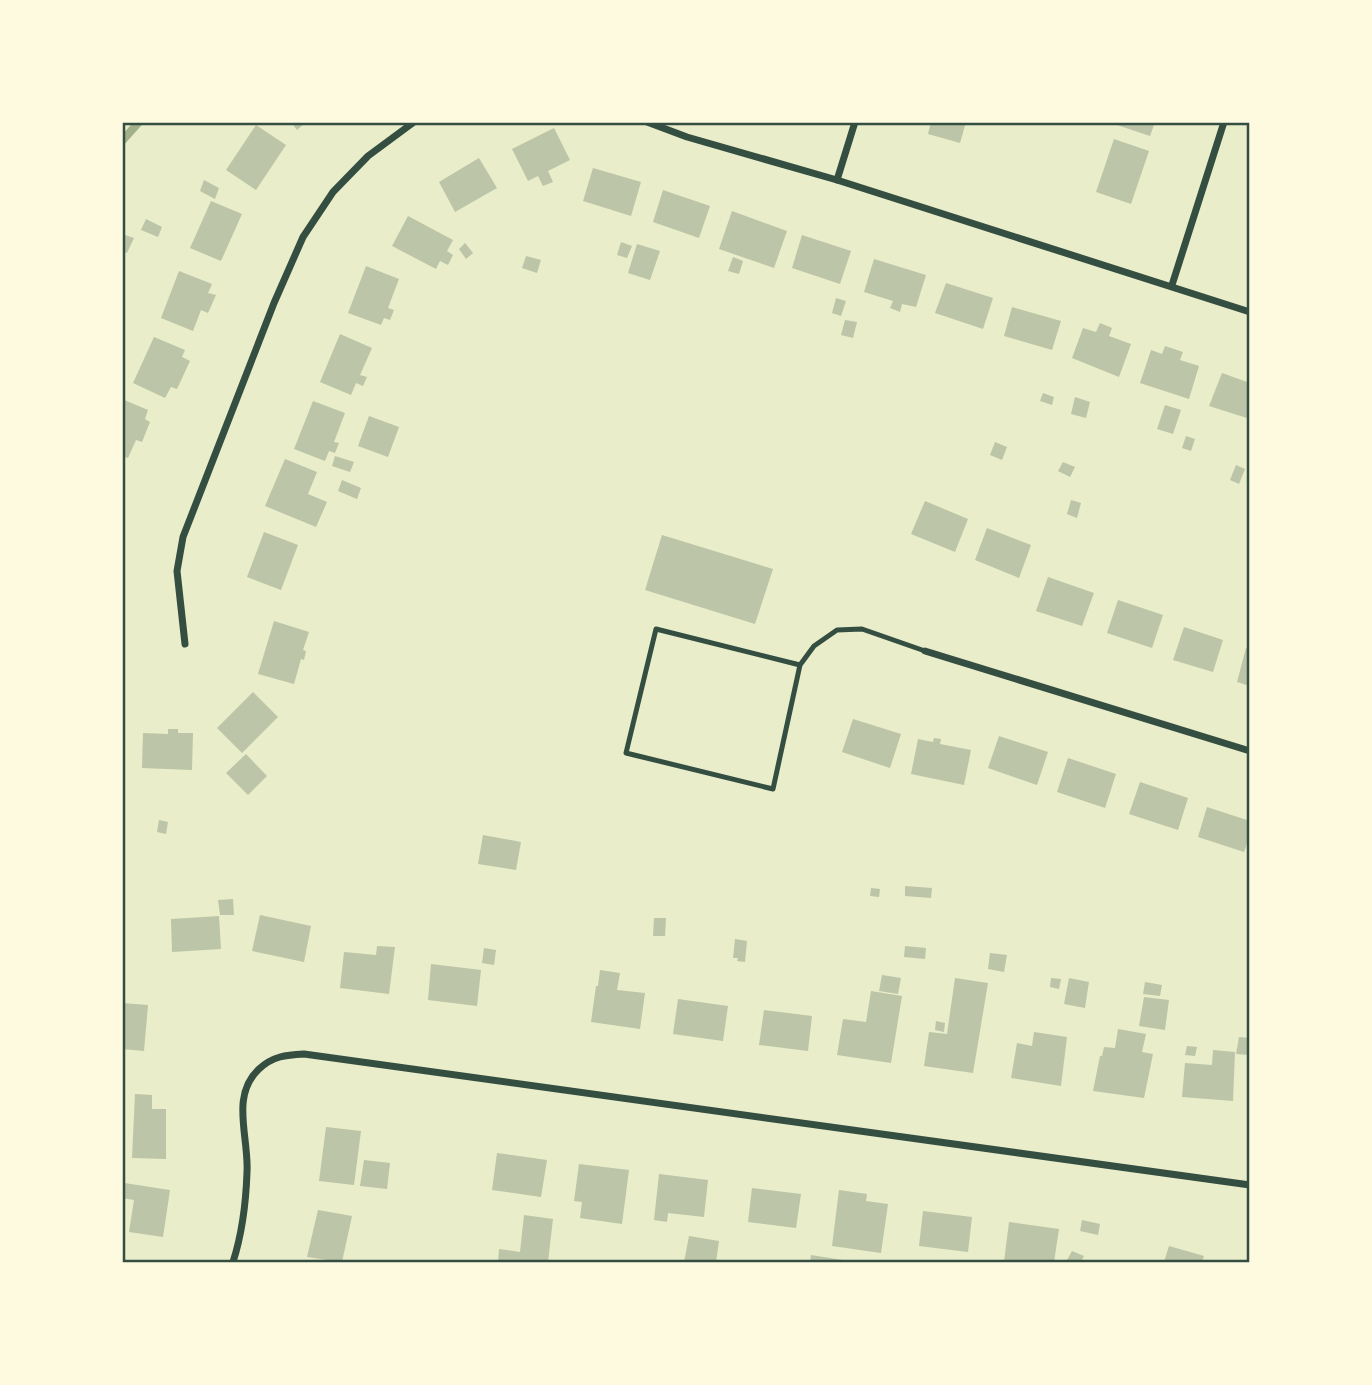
<svg xmlns="http://www.w3.org/2000/svg" width="1372" height="1385" font-family="'PT Sans Narrow',sans-serif">
<rect width="100%" height="100%" fill="#e9edc9"/>
<g fill="none" stroke-linecap="round" stroke-linejoin="round">
<path stroke="#a3b18a" stroke-width="8" d="M122,141l17,-19"/>
</g>
<g fill="#bcc5a7">
<path d="M291,122h15l-9,8z"/>
<path d="M931,122h35l-6,21 -32,-9z"/>
<path d="M1118,122h37l-5,14 -33,-11z"/>
<path d="M256,125l30,20 -30,45 -30,-20z"/>
<path d="M554,128l16,32 -22,11 5,11 -10,4 -5,-10 -10,5 -16,-32z"/>
<path d="M1114,139l35,12 -18,53 -35,-12z"/>
<path d="M479,158l18,30 -42,24 -16,-30z"/>
<path d="M593,168l48,14 -10,34 -48,-15z"/>
<path d="M204,180l15,8 -4,11 -15,-8z"/>
<path d="M663,190l47,16 -11,32 -46,-16z"/>
<path d="M211,201l31,13 -21,47 -31,-13z"/>
<path d="M732,211l55,20 -13,37 -55,-19z"/>
<path d="M408,216l45,24 -6,11 6,4 -5,10 -8,-4 -4,8 -44,-23z"/>
<path d="M146,219l16,8 -4,10 -17,-7z"/>
<path d="M122,234l12,4 -7,15 -5,-2z"/>
<path d="M802,235l49,16 -11,33 -48,-16z"/>
<path d="M621,242l11,4 -5,12 -10,-3z"/>
<path d="M465,243l8,10 -7,6 -7,-10z"/>
<path d="M637,244l23,7 -10,29 -22,-7z"/>
<path d="M526,256l15,4 -4,13 -15,-5z"/>
<path d="M733,257l10,4 -4,13 -11,-3z"/>
<path d="M874,259l52,16 -10,32 -14,-3 -2,8 -10,-4 3,-7 -29,-9z"/>
<path d="M366,266l33,13 -11,29 6,2 -4,10 -6,-2 -3,7 -33,-12z"/>
<path d="M179,271l33,13 -4,9 8,2 -8,18 -7,-3 -8,21 -32,-13z"/>
<path d="M946,283l47,15 -10,31 -48,-16z"/>
<path d="M836,298l10,3 -5,15 -9,-3z"/>
<path d="M1012,307l49,14 -9,29 -48,-14z"/>
<path d="M845,320l12,2 -4,16 -12,-3z"/>
<path d="M1100,323l12,5 -3,8 22,8 -12,33 -47,-19 11,-30 13,4z"/>
<path d="M340,334l32,14 -12,27 7,2 -4,9 -7,-3 -5,12 -31,-13z"/>
<path d="M154,337l31,13 -3,7 8,4 -13,28 -6,-2 -6,11 -32,-15z"/>
<path d="M1165,346l18,6 -3,8 19,6 -10,33 -49,-16 11,-33 11,4z"/>
<path d="M1222,373l28,10v36l-41,-13z"/>
<path d="M1043,393l11,4 -2,8 -12,-4z"/>
<path d="M1075,397l15,5 -4,16 -15,-4z"/>
<path d="M122,399l26,11 -3,9 5,3 -8,20 -6,-2 -8,18 -6,-2z"/>
<path d="M313,401l32,12 -11,29 5,1 -4,10 -6,-2 -4,10 -31,-12z"/>
<path d="M1165,405l16,5 -8,24 -16,-5z"/>
<path d="M369,416l30,11 -11,30 -30,-11z"/>
<path d="M1186,436l9,3 -4,12 -9,-3z"/>
<path d="M995,442l12,5 -5,13 -12,-5z"/>
<path d="M335,456l19,6 -4,10 -18,-6z"/>
<path d="M285,459l32,13 -9,22 19,8 -11,25 -51,-21z"/>
<path d="M1063,462l12,5 -5,10 -12,-6z"/>
<path d="M1236,465l9,4 -6,15 -9,-4z"/>
<path d="M342,480l19,8 -4,11 -19,-8z"/>
<path d="M1071,500l10,3 -4,15 -10,-4z"/>
<path d="M925,501l43,18 -13,33 -44,-18z"/>
<path d="M987,528l44,17 -12,33 -44,-18z"/>
<path d="M264,532l34,13 -17,45 -34,-13z"/>
<path d="M662,535l111,34 -18,55 -110,-34z"/>
<path d="M1048,577l46,16 -12,33 -46,-15z"/>
<path d="M1118,600l45,15 -11,33 -45,-15z"/>
<path d="M274,621l35,11 -6,18 3,1 -2,9 -3,-1 -7,25 -36,-10z"/>
<path d="M1184,627l39,13 -10,32 -40,-12z"/>
<path d="M1246,648l4,1v37l-13,-4z"/>
<path d="M253,692l25,25 -36,36 -25,-25z"/>
<path d="M853,719l48,15 -11,34 -48,-16z"/>
<path d="M168,729h10v4h15l-1,37 -50,-2 1,-35 25,1z"/>
<path d="M999,736l49,16 -11,33 -49,-17z"/>
<path d="M934,738l7,1 -1,5 31,6 -7,35 -53,-11 7,-35 15,3z"/>
<path d="M246,754l21,22 -19,19 -22,-22z"/>
<path d="M1068,758l48,16 -11,34 -48,-16z"/>
<path d="M1140,782l48,16 -10,32 -49,-16z"/>
<path d="M1207,807l43,14v14l-6,17 -46,-15z"/>
<path d="M159,820l9,2 -2,12 -9,-2z"/>
<path d="M483,835l38,7 -5,28 -38,-6z"/>
<path d="M905,886l27,2 -1,10 -26,-2z"/>
<path d="M871,888l9,1 -1,8 -9,-1z"/>
<path d="M233,899l1,16h-14l-2,-15z"/>
<path d="M260,915l51,11 -7,36 -52,-11z"/>
<path d="M219,916l2,33 -49,3 -1,-33z"/>
<path d="M654,918h12l-1,18h-12z"/>
<path d="M735,939l12,2 -2,21 -8,-1 1,-3h-5z"/>
<path d="M377,946l18,1 -6,47 -49,-6 4,-36 32,3z"/>
<path d="M905,946l21,2 -1,11 -21,-2z"/>
<path d="M484,948l12,2 -2,15 -12,-2z"/>
<path d="M990,953l17,2 -3,17 -16,-3z"/>
<path d="M431,964l50,6 -4,36 -49,-6z"/>
<path d="M600,970l20,3 -3,17 28,3 -5,36 -49,-7 5,-36h2z"/>
<path d="M882,975l19,3 -3,16 -19,-3z"/>
<path d="M955,978l33,5 -15,90 -49,-7 5,-34 18,2z"/>
<path d="M1051,978l10,1 -2,10 -9,-2z"/>
<path d="M1069,978l20,4 -4,26 -21,-4z"/>
<path d="M1145,982l17,3 -2,11 -17,-2z"/>
<path d="M871,991l31,5 -11,67 -54,-8 6,-36 23,3z"/>
<path d="M1144,997l25,3 -4,30 -26,-4z"/>
<path d="M678,999l50,7 -5,35 -50,-7z"/>
<path d="M122,1003l26,2 -4,46 -22,-2z"/>
<path d="M764,1010l48,6 -4,35 -49,-6z"/>
<path d="M936,1021l9,2 -1,9 -9,-2z"/>
<path d="M1118,1029l28,5 -4,18 11,2 -9,44 -51,-7 7,-35h2l2,-9 11,1z"/>
<path d="M1034,1032l33,5 -6,49 -50,-8 6,-35 15,3z"/>
<path d="M1239,1037l11,1v17l-14,-1z"/>
<path d="M1187,1046l10,1 -2,9 -10,-1z"/>
<path d="M1213,1050l22,2 -2,49 -51,-4 3,-34 27,2z"/>
<path d="M135,1094l17,1v14h14v50l-34,-1z"/>
<path d="M326,1127l35,4 -7,54 -35,-4z"/>
<path d="M497,1153l50,7 -6,37 -49,-7z"/>
<path d="M364,1160l26,3 -3,26 -27,-3z"/>
<path d="M579,1164l50,6 -7,54 -42,-6 2,-16 -8,-1z"/>
<path d="M659,1174l49,6 -4,37 -36,-4 -1,9 -13,-2z"/>
<path d="M124,1183l46,7 -7,47 -34,-5 5,-32 -12,-2z"/>
<path d="M752,1188l49,6 -5,34 -48,-6z"/>
<path d="M839,1190l28,4 -1,7 22,3 -7,49 -49,-7z"/>
<path d="M318,1210l34,6 -10,46 -35,-5z"/>
<path d="M923,1211l49,6 -4,35 -49,-6z"/>
<path d="M524,1215l29,4 -5,43h-50l1,-13 21,3z"/>
<path d="M1082,1220l18,4 -2,11 -18,-4z"/>
<path d="M1009,1222l50,7 -5,33h-50z"/>
<path d="M689,1236l30,5 -3,21h-32z"/>
<path d="M1169,1246l35,10 -2,6h-38z"/>
<path d="M1072,1251l12,5 -3,6h-15z"/>
<path d="M811,1255l38,6v1h-39z"/>
</g>
<g fill="none" stroke-linecap="round" stroke-linejoin="round">
<path stroke="#344e41" stroke-width="5" d="M800,665l-144,-36 -30,124 147,36 27,-124 14,-19 23,-16 25,-1 63,22"/>
<g stroke="#344e41" stroke-width="7">
<path d="M647,122l40,15 150,43 413,132"/>
<path d="M837,180l18,-58"/>
<path d="M1172,285l52,-163"/>
<path d="M185,644l-8,-73 6,-34 91,-234 29,-66 30,-45 35,-36 46,-34"/>
<path d="M925,651l325,100"/>
<path d="M233,1262c9,-28 13,-60 14,-90 2,-35 -17,-76 12,-103 14,-13 27,-14 45,-15l946,131"/>
</g>
</g>
<rect width="1372" height="1385" fill="none" stroke="#fefae0" stroke-width="248"/>
<rect x="124" y="124" width="1124" height="1137" fill="none" stroke="#344e41" stroke-width="2.5"/>
</svg>
